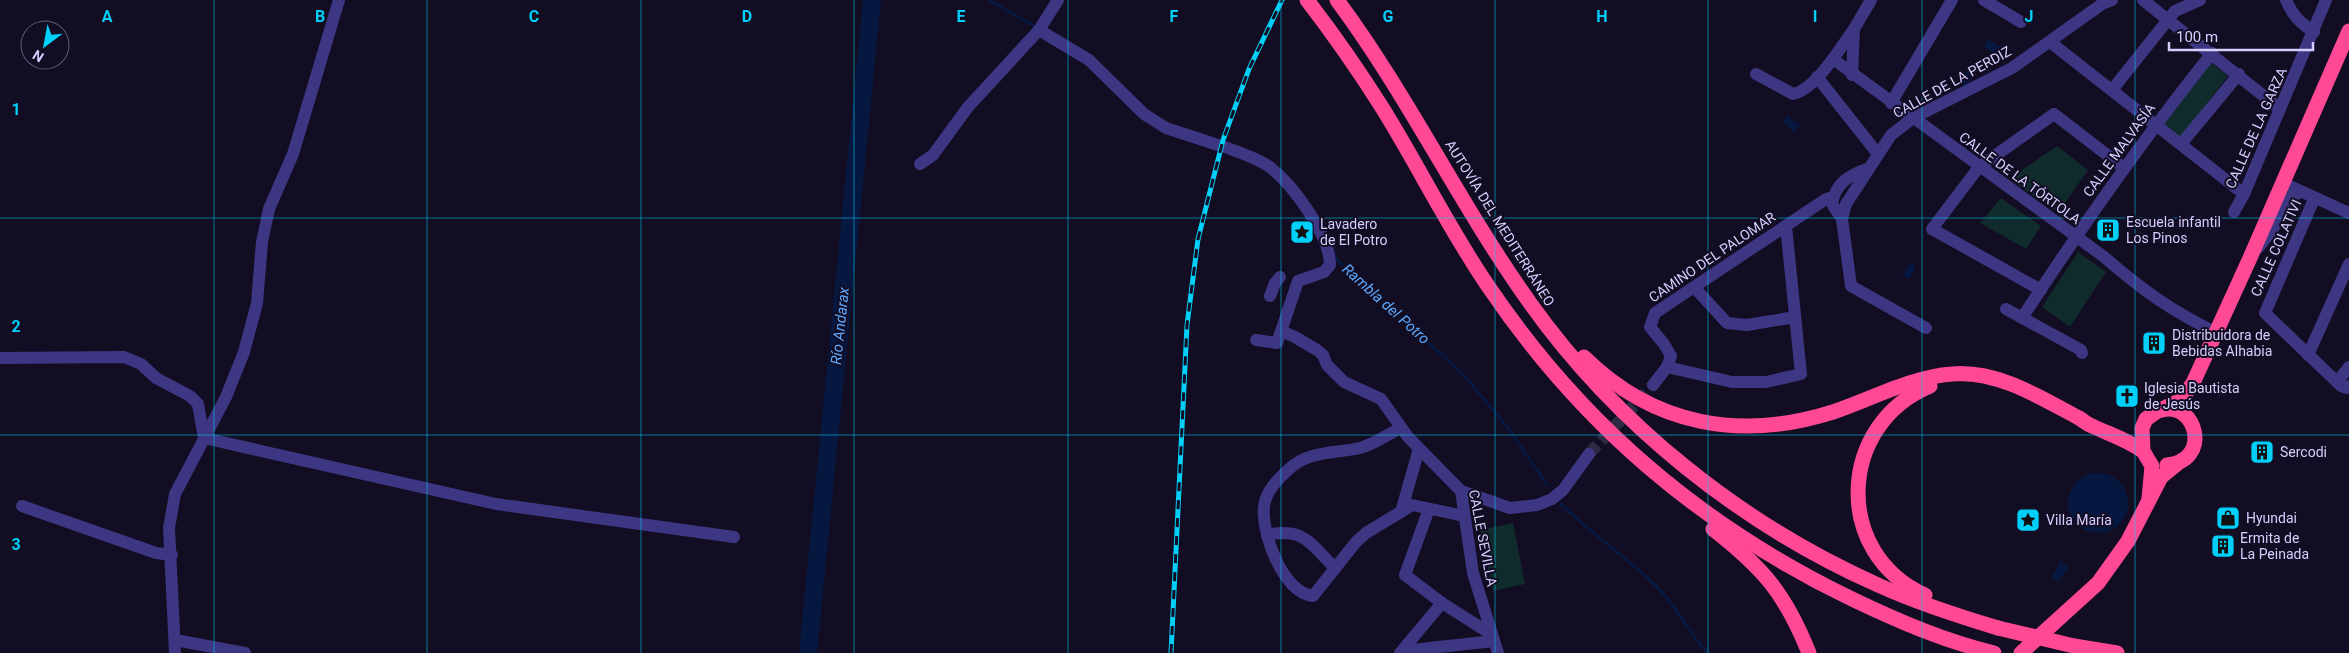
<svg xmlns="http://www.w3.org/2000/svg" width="2349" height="653" font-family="Roboto,sans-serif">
<rect width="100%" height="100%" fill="#120d22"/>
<g fill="#0f2b2c">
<path d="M2211,63l17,13 -48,62 -17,-13z"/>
<path d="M2057,146l31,24 -30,43 -49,-34z"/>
<path d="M2001,198l40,28 -15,23 -46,-26z"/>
<path d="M2078,252l28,20 -36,55 -28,-20z"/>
<path d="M1513,523l12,61 -32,7 -13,-61z"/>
</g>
<g fill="#071840">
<path d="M1988,39l16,10 -5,7 -15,-9z"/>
<path d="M1968,69l7,6 -11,13 -6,-6z"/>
<path d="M1788,115l10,9 3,-1 -6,10 -12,-11z"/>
<path d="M1913,263l3,4 -7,12 -7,-3 7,-12z"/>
<circle cx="2098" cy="503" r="30"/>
<path d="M2061,561l8,6 -10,14 -3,1 -4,-6z"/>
</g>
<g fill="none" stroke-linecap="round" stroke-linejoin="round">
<g stroke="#071840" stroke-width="3">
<path d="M989,0l47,27"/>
<path d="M1334,253l4,8 125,113 48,58 36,53"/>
<path d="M1561,504c31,31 68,54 99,86 15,17 28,38 41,56l8,7"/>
</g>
<path stroke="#071840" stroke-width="18" d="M808,653l64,-653"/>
<path stroke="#2f2a43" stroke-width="12" stroke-dasharray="12 6" stroke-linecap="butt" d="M1589,454l64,-69"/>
<g stroke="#3d3683" stroke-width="12">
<path d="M1984,0l37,22"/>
<path d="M2143,0l137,109"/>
<path d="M2286,0c7,16 14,23 28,32"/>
<path d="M1039,30l50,30 55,54 22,14 52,17"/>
<path d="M2050,42l194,152"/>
<path d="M1833,59l270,197c38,33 68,55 114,77"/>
<path d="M1756,74l37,20c23,-5 48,-47 61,-65"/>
<path d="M1852,75l2,-46 17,-29"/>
<path d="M1817,77l61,77"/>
<path d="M2112,90l63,-79 25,-11"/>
<path d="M1891,103l61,-103"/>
<path d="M2181,144l58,-70"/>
<path d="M1225,147c15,6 33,11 46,21 23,18 59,68 59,97l-6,7 -26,9 -21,62 -21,-3"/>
<path d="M920,164l13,-9 35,-48 71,-77 19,-30"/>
<path d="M2283,183l66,30"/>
<path d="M2314,199l-49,114 76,73 6,2 2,-2"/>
<path d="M2234,212l10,-18 82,-194"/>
<path d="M1842,219l-10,-15c3,-20 17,-29 35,-35"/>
<path d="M2258,248l15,-19 15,-30 12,-7"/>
<path d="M1694,287l33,36 20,2 48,-8"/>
<path d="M2041,290l-109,-61 47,-62 75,-53 70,54"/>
<path d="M1270,296l5,-13 5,-6"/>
<path d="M2006,309l75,41 1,3"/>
<path d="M2022,318c60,-92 122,-180 190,-265"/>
<path d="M1926,328l-75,-42 -9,-67 4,-15 45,-69 22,-17 99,-50 90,-64 10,-4"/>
<path d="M1281,331l14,6 22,13 6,5 4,10 17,17 37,17 27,38 53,54 12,82 25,80"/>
<path d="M2308,355l41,-91"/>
<path d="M0,358l124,-1 17,7 15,14 34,18 8,8 6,34 292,66 238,33"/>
<path d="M1667,367l65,15h34l35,-8 -15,-148"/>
<path d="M2337,382l12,-15"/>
<path d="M1653,385l14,-18 4,-11 -7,-12 -14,-17 5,-14 171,-114 7,-2"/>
<path d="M1401,428c-13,6 -26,16 -41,20 -25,6 -50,2 -71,21 -11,10 -23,22 -25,37 -3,27 19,87 49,90l43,-54 10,-9 46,-28 52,11"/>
<path d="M1461,491l49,17 27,-3 15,-6 11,-9 26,-36"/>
<path d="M22,506l134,47 16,2"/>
<path d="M1429,509l-24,66 37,28 49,31"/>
<path d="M1401,512l18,-63"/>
<path d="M1267,535c38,-8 43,9 68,33"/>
<path d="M175,640l70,13"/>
<path d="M1402,651l92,-10"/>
<path d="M175,653l-6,-125 6,-34 51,-97 18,-45 13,-49 5,-61 7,-33 24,-55 46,-154"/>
<path d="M1400,653l42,-50"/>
</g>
<g stroke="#ff4994" stroke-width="15">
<path d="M1307,0c27,35 52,71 76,109 36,58 66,120 105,177 94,139 213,240 364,313 46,22 92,42 142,54"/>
<path d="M1337,0c72,97 123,205 193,303 87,122 211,221 348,282 39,18 80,31 120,43"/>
<path d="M1584,357c70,69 157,84 249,55 39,-13 78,-35 119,-38 46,-4 89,24 127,44 5,3 8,6 13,8 19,9 34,13 51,25"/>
<path d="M2162,410c35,-9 50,51 5,55"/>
<path d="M2149,499l3,-33 -9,-15 -1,-23 4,-9 10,-7 25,-12 12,-17 57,-125 99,-227"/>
<path d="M1713,529c50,39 72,64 96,124"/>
<path d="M1925,595c-93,-42 -87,-171 5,-209"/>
<path d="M2074,646l43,7"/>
<path d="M2021,653l77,-70 30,-42 33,-64 16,-13"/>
</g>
<g stroke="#00d0f9" stroke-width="5">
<path id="rail" d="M1171,653l16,-328 11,-86 25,-99 26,-71 33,-69"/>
</g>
<use href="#rail" stroke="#120d22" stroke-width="3" stroke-dasharray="9" stroke-linecap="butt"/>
<path stroke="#ff4994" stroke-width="15" d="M1998,628l76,18"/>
</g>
<path fill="none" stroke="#00d0f9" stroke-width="1" stroke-opacity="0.55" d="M214,0v653M427,0v653M641,0v653M854,0v653M1068,0v653M1281,0v653M1495,0v653M1708,0v653M1922,0v653M2135,0v653M0,218h2349M0,435h2349"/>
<defs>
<g id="building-square" transform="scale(1.25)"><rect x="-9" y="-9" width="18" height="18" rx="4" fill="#00d0f9" stroke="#120d22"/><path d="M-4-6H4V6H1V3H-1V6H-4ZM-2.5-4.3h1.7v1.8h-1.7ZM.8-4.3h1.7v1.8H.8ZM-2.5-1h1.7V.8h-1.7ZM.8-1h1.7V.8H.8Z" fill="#111"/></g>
<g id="sight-square" transform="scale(1.25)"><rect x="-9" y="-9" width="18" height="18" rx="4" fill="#00d0f9" stroke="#120d22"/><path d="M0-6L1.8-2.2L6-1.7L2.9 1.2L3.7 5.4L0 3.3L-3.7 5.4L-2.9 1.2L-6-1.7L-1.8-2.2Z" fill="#111"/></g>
<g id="church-square" transform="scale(1.25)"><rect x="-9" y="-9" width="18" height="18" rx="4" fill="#00d0f9" stroke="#120d22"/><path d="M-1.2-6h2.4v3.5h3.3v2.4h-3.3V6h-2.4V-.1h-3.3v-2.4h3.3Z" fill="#111"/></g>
<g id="shop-square" transform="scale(1.25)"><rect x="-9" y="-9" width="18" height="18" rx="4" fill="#00d0f9" stroke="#120d22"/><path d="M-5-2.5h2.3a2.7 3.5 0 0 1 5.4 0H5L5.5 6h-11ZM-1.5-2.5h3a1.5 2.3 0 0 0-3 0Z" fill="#111"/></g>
</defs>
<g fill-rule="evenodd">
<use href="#building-square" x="2108" y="230"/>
<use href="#sight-square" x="1302" y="232"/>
<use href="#building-square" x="2154" y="343"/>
<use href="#church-square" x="2127" y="396"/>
<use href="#building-square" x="2262" y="452"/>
<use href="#shop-square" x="2228" y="518"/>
<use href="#sight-square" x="2028" y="520"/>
<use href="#building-square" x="2223" y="546"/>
</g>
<g text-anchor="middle" stroke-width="4" stroke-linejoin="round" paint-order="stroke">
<g font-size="14" fill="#d6ceff" stroke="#120d22">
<text transform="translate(1952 82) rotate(-29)" y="5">CALLE DE LA PERDIZ</text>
<text transform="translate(2256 128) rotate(-66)" y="5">CALLE DE LA GARZA</text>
<text transform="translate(2119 150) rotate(-54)" y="5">CALLE MALVASÍA</text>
<text transform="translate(2020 178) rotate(36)" y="5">CALLE DE LA TÓRTOLA</text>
<text transform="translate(1500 223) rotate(58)" y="5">AUTOVÍA DEL MEDITERRÁNEO</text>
<text transform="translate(2276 248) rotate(-66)" y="5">CALLE COLATIVI</text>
<text transform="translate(1712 257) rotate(-34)" y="5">CAMINO DEL PALOMAR</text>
<text transform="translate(1483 538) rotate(79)" y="5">CALLE SEVILLA</text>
</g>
<g font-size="14" fill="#d6ceff" stroke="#120d22" text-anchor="start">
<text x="2126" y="227">Escuela infantil<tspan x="2126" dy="16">Los Pinos</tspan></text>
<text x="1320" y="229">Lavadero<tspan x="1320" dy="16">de El Potro</tspan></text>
<text x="2172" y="340">Distribuidora de<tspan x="2172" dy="16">Bebidas Alhabia</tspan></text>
<text x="2144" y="393">Iglesia Bautista<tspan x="2144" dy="16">de Jesús</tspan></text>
<text x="2280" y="457">Sercodi</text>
<text x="2246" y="523">Hyundai</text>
<text x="2046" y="525">Villa María</text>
<text x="2240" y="543">Ermita de<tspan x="2240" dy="16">La Peinada</tspan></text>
</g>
<g font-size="15" font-style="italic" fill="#5ca9ff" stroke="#120d22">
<text transform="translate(1386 304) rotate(42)" y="5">Rambla del Potro</text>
<text transform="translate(840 326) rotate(-84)" y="5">Río Andarax</text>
</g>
</g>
<g font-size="16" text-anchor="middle" font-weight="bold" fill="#00d0f9" stroke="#120d22" stroke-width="4" stroke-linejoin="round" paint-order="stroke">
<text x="107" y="22">A</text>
<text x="320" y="22">B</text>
<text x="534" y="22">C</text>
<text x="747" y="22">D</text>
<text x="961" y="22">E</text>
<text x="1174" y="22">F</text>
<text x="1388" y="22">G</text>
<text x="1602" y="22">H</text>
<text x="1815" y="22">I</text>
<text x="2029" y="22">J</text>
<text x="16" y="115">1</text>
<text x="16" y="332">2</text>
<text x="16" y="550">3</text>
</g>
<g transform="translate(45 45) rotate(212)"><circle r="24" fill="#120d22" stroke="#605a7a"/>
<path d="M0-4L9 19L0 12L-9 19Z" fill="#00d0f9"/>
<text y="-8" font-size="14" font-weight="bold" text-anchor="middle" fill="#d6ceff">N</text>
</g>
<path d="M2169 42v8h144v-8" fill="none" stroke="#d6ceff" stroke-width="2.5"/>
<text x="2176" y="42" font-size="15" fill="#d6ceff" stroke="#120d22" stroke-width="4" paint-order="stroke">100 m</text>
</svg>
